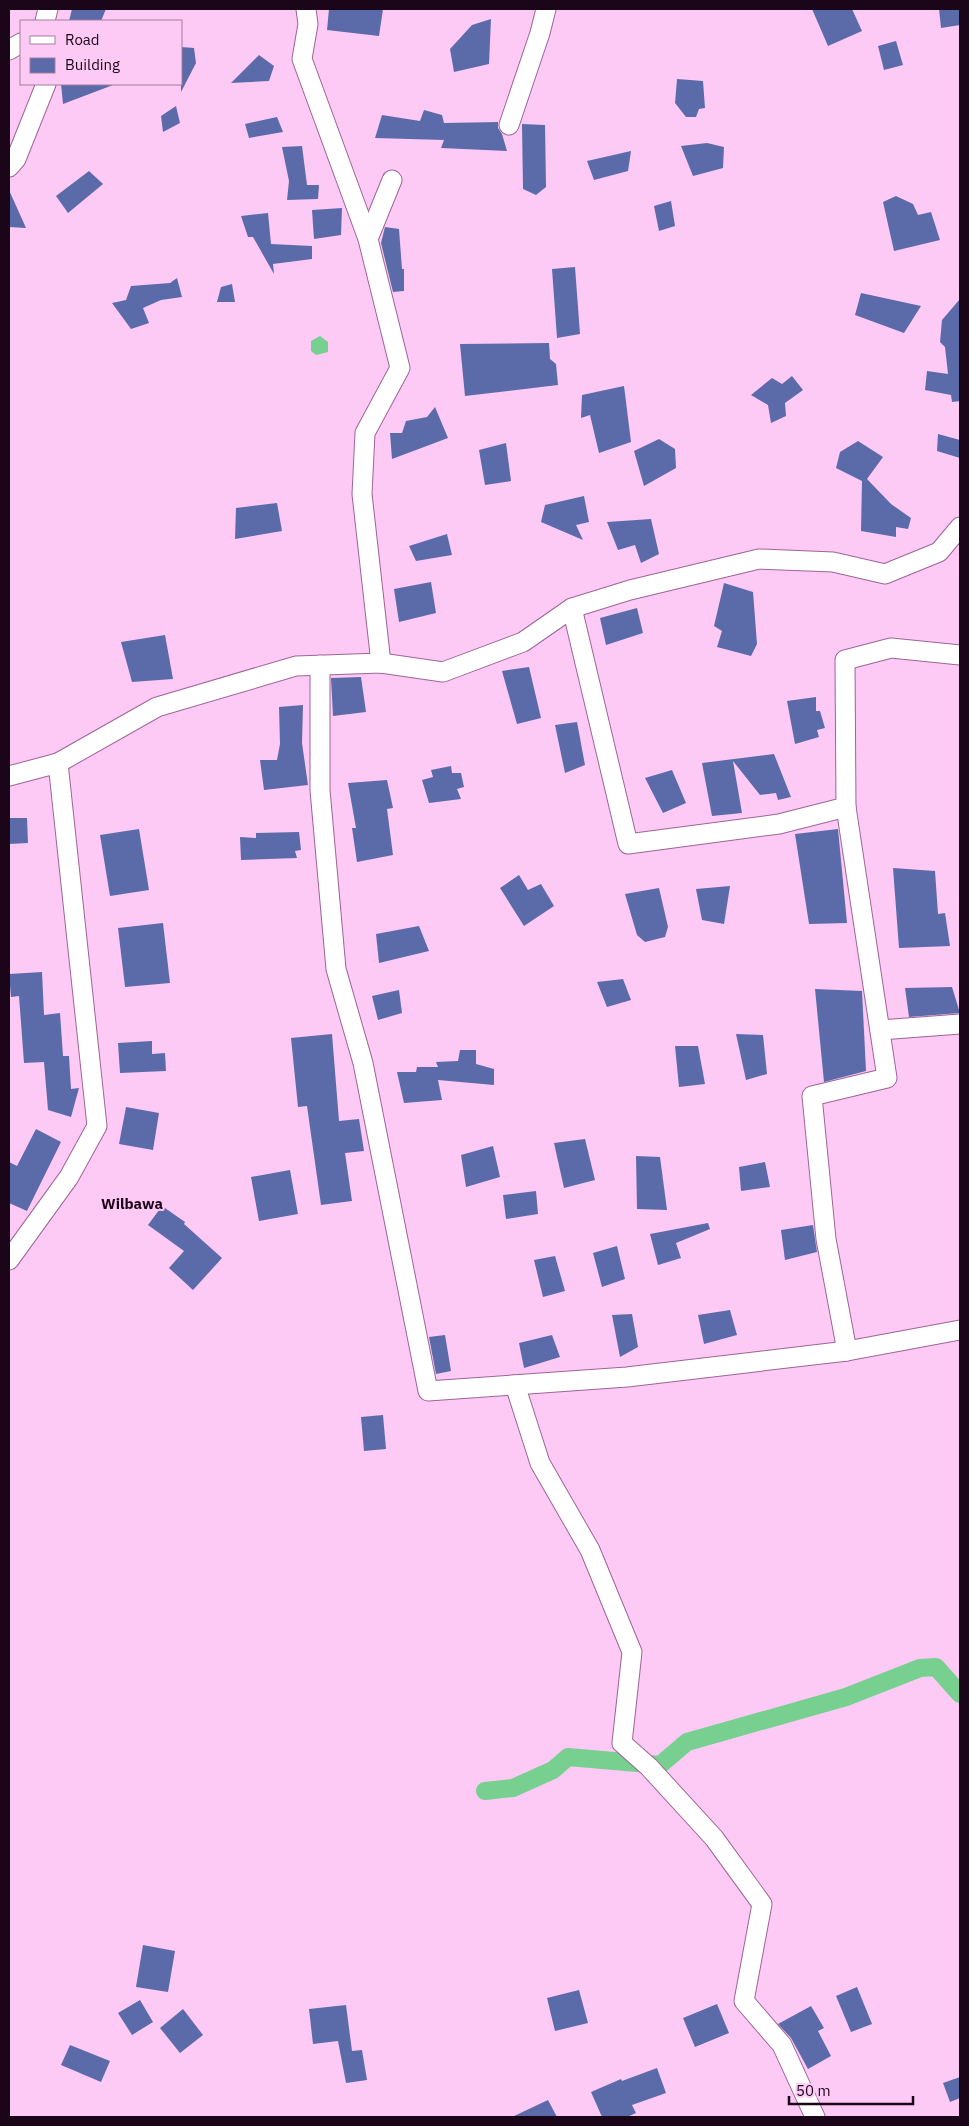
<svg xmlns="http://www.w3.org/2000/svg" width="969" height="2126" font-family="'IBM Plex Sans',sans-serif">
<rect width="100%" height="100%" fill="#fdcaf5"/>
<path fill="#77cf90" d="M320,336l8,6v10l-12,3 -5,-4v-10z"/>
<g fill="none" stroke-linecap="round" stroke-linejoin="round">
<path stroke="#77cf90" stroke-width="18" d="M485,1791l28,-3 40,-18 15,-13 92,8 27,-23 159,-45 74,-29 16,-1 24,27"/>
</g>
<g fill="#5b6ba9">
<path d="M72,9h34l-5,12h-32z"/>
<path d="M329,9h54l-4,27 -52,-6z"/>
<path d="M812,9h40l10,22 -34,15z"/>
<path d="M939,9h21v16l-19,3z"/>
<path d="M491,19l-2,45 -35,8 -4,-23 22,-24z"/>
<path d="M896,41l7,24 -19,5 -6,-24z"/>
<path d="M181,47l13,1 2,15 -15,29z"/>
<path d="M259,55l15,11 -5,15 -38,2z"/>
<path d="M677,79l26,2 2,27 -6,1 -3,8h-10l-11,-14z"/>
<path d="M61,84h52v1l-50,19z"/>
<path d="M176,106l4,17 -17,9 -2,-16z"/>
<path d="M424,110l18,5 2,8 54,-1v6l4,6 5,17 -66,-3 3,-8 -69,-2 7,-23 38,6z"/>
<path d="M277,117l6,15 -34,6 -4,-14z"/>
<path d="M522,124l23,1 1,62 -10,8 -13,-6z"/>
<path d="M707,143l17,4 -1,21 -30,8 -12,-30z"/>
<path d="M302,146l5,39h12l-1,14 -31,1 2,-19 -7,-34z"/>
<path d="M631,151l-3,20 -34,9 -7,-19z"/>
<path d="M89,171l14,13 -35,29 -12,-17z"/>
<path d="M9,190l17,38 -17,-1z"/>
<path d="M896,196l17,8 5,11 13,-3 9,28 -46,11 -11,-49z"/>
<path d="M671,201l4,25 -16,5 -5,-25z"/>
<path d="M342,208l-1,27 -27,4 -2,-29z"/>
<path d="M268,213l3,31 41,2v13l-39,5 1,10 -21,-37h-5l-7,-21z"/>
<path d="M385,227l14,2 3,40h2v22l-11,1 -12,-49z"/>
<path d="M575,267l5,67 -23,4 -5,-69z"/>
<path d="M177,278l5,19 -21,3 -18,8 6,15 -18,6 -19,-26 14,-3 5,-14 39,-3z"/>
<path d="M232,284l3,18h-18l4,-15z"/>
<path d="M861,293l60,13 -17,27 -49,-18z"/>
<path d="M960,299v102l-8,1 -1,-7 -26,-5 2,-19 21,3 -3,-27 -5,-5 2,-22z"/>
<path d="M549,343l1,16 6,5 2,21 -93,11 -5,-52z"/>
<path d="M792,376l11,14 -18,13 1,13 -15,7 -3,-18 -17,-10 21,-17 10,6z"/>
<path d="M624,386l7,56 -32,11 -9,-38 -9,3 1,-23z"/>
<path d="M435,407l13,31 -56,21 -2,-26h12l4,-12 21,-4z"/>
<path d="M938,434l22,6v18l-23,-7z"/>
<path d="M659,439l16,10 1,19 -32,18 -10,-35z"/>
<path d="M858,441l25,16 -16,22 24,25 20,14 -3,11 -12,-2v10l-35,-6 1,-50 -26,-13 4,-16z"/>
<path d="M506,443l5,38 -26,4 -6,-35z"/>
<path d="M584,496l5,26 -13,3 7,15 -42,-18 4,-17z"/>
<path d="M277,503l5,28 -47,8 1,-31z"/>
<path d="M651,519l8,35 -18,9 -6,-18 -17,5 -11,-28z"/>
<path d="M447,534l5,21 -36,6 -7,-15z"/>
<path d="M431,582l5,31 -37,9 -5,-33z"/>
<path d="M724,583l29,9 4,52 -6,12 -34,-9 5,-16 -8,-5z"/>
<path d="M637,608l6,25 -37,12 -6,-27z"/>
<path d="M165,635l8,44 -41,3 -11,-40z"/>
<path d="M529,667l12,51 -24,6 -15,-53z"/>
<path d="M361,677l5,35 -33,4 -2,-38z"/>
<path d="M816,697v14h4l5,17 -8,2 2,7 -24,7 -8,-43z"/>
<path d="M303,705l-1,38 6,42 -44,5 -4,-30h17l3,-16 -1,-37z"/>
<path d="M577,722l8,43 -20,8 -10,-48z"/>
<path d="M774,754l17,43 -13,3 -2,-7 -16,2 -27,-34 9,52 -30,3 -10,-53z"/>
<path d="M451,766l1,7h9l3,14 -7,2 4,10 -32,4 -7,-23 11,-3 -2,-7z"/>
<path d="M672,770l14,33 -23,10 -18,-35z"/>
<path d="M387,780l6,28 -6,1 6,46 -36,7 -5,-34h4l-8,-45z"/>
<path d="M9,818h18l1,25 -19,1z"/>
<path d="M139,829l10,61 -39,6 -10,-61z"/>
<path d="M838,829l9,94 -38,1 -14,-90z"/>
<path d="M299,832l2,18 -6,1 2,7 -56,2 -1,-23 16,1v-5z"/>
<path d="M893,868l42,3 3,43 7,-1 5,33 -51,2z"/>
<path d="M519,875l9,15 13,-6 13,22 -30,20 -24,-38z"/>
<path d="M730,886l-6,38 -22,-4 -6,-31z"/>
<path d="M659,888l9,39 -3,10 -20,5 -8,-7 -12,-41z"/>
<path d="M163,923l7,60 -45,4 -7,-59z"/>
<path d="M419,926l10,25 -50,12 -3,-29z"/>
<path d="M42,972l2,43 16,-2 3,43h6l2,33 8,-1 -8,29 -23,-7 -4,-48 -20,1 -5,-67 -8,1 -2,-23z"/>
<path d="M623,979l8,21 -24,7 -10,-25z"/>
<path d="M952,987l8,26 -51,4 -4,-29z"/>
<path d="M815,989l47,2 4,80 -42,11z"/>
<path d="M399,990l3,23 -24,7 -6,-24z"/>
<path d="M332,1034l7,87 20,-2 5,32 -19,2 7,48 -31,4 -14,-99 -9,1 -7,-69z"/>
<path d="M736,1034l27,1 4,39 -21,6z"/>
<path d="M152,1041v13l13,-1 1,18 -46,2 -2,-30z"/>
<path d="M675,1046h23l7,38 -26,3z"/>
<path d="M460,1050h16v14l18,5v16l-56,-5 4,20 -38,3 -7,-31h19l1,-5h21l-2,-5 22,-1z"/>
<path d="M126,1107l33,6 -6,37 -34,-6z"/>
<path d="M36,1129l25,13 -34,69 -18,-8v-41l8,4z"/>
<path d="M585,1139l10,41 -31,8 -10,-45z"/>
<path d="M493,1146l7,31 -34,10 -5,-32z"/>
<path d="M636,1156l24,1 7,53 -30,-1z"/>
<path d="M765,1162l5,25 -29,4 -2,-24z"/>
<path d="M290,1170l8,44 -39,7 -8,-44z"/>
<path d="M536,1191l2,23 -32,5 -3,-24z"/>
<path d="M162,1206l23,16 -1,2 38,34 -29,32 -24,-22 15,-17 -36,-26z"/>
<path d="M708,1223l2,6 -34,14 5,15 -23,7 -8,-31z"/>
<path d="M813,1225l4,27 -32,8 -4,-30z"/>
<path d="M617,1246l8,33 -23,8 -9,-34z"/>
<path d="M555,1256l10,35 -22,6 -9,-37z"/>
<path d="M730,1310l7,25 -33,9 -6,-29z"/>
<path d="M632,1314l6,33 -18,10 -8,-42z"/>
<path d="M445,1335l6,36 -15,3 -7,-37z"/>
<path d="M552,1335l8,22 -36,11 -5,-25z"/>
<path d="M383,1415l3,34 -22,2 -3,-34z"/>
<path d="M143,1945l32,6 -7,41 -32,-5z"/>
<path d="M857,1987l15,37 -21,8 -15,-36z"/>
<path d="M579,1990l9,33 -33,8 -8,-33z"/>
<path d="M140,2000l13,22 -21,13 -14,-22z"/>
<path d="M717,2004l12,29 -34,14 -12,-29z"/>
<path d="M346,2005l6,46 10,-1 5,30 -21,3 -8,-42 -25,3 -4,-35z"/>
<path d="M811,2006l13,22 -6,3 13,25 -23,13 -17,-31 -13,-14z"/>
<path d="M183,2009l20,26 -23,18 -20,-25z"/>
<path d="M70,2045l40,16 -9,21 -40,-17z"/>
<path d="M657,2068l9,25 -34,12 4,8 -9,4h-25l-11,-25 30,-13 1,2z"/>
<path d="M960,2077v21l-10,4 -7,-19z"/>
<path d="M548,2100l9,17h-45z"/>
</g>
<g fill="none" stroke-linecap="round" stroke-linejoin="round">
<g stroke="#9e6496" stroke-width="21">
<g id="minor">
<path d="M306,9l2,15 -6,35 66,180"/>
<path d="M45,21l3,-12"/>
<path d="M9,50l12,-7"/>
<path d="M509,125l31,-92 6,-24"/>
<path d="M9,167l7,-8 30,-75"/>
<path d="M572,608l56,236 151,-20 67,-17 -1,-147 46,-12 69,7"/>
<path d="M381,663l-19,-169 3,-61 35,-65 -32,-129 24,-59"/>
<path d="M320,665v125l16,179 27,94 65,328 199,-14 220,-26 113,-21"/>
<path d="M58,763l99,-56 139,-41 85,-3 62,9 80,-30 49,-34 58,-18 129,-31 74,3 52,12 54,-22 21,-25"/>
<path d="M9,776l49,-13 39,363 -28,51 -60,83"/>
<path d="M846,807l41,271 -75,18 14,143 21,112"/>
<path d="M880,1030l80,-6"/>
<path d="M515,1385l25,78 50,87 42,102 -10,91 27,24 65,71 48,66 -18,97 38,44 33,72"/>
</g>
</g>
<use href="#minor" stroke="#fff" stroke-width="19"/>
</g>
<g text-anchor="middle" stroke-width="4" stroke-linejoin="round" paint-order="stroke">
<g font-size="15" font-weight="bold" fill="#1b0619" stroke="#fdcaf5">
<text x="132" y="1209">Wilbawa</text>
</g>
</g>
<rect width="969" height="2126" fill="none" stroke="#1b0619" stroke-width="20"/>
<rect x="20" y="20" width="162" height="65" fill="#fdcaf5" stroke="#a37c9d"/>
<rect x="30" y="36" width="25" height="8" fill="#ffffff" stroke="#a37c9d"/>
<text x="65" y="45" font-size="15" fill="#1b0619">Road</text>
<rect x="30" y="58" width="25" height="15" fill="#5b6ba9" stroke="#a37c9d"/>
<text x="65" y="70" font-size="15" fill="#1b0619">Building</text>
<path d="M789 2096v8h124v-8" fill="none" stroke="#1b0619" stroke-width="2.5"/>
<text x="796" y="2096" font-size="15" fill="#1b0619" stroke="#fdcaf5" stroke-width="4" paint-order="stroke">50 m</text>
</svg>
